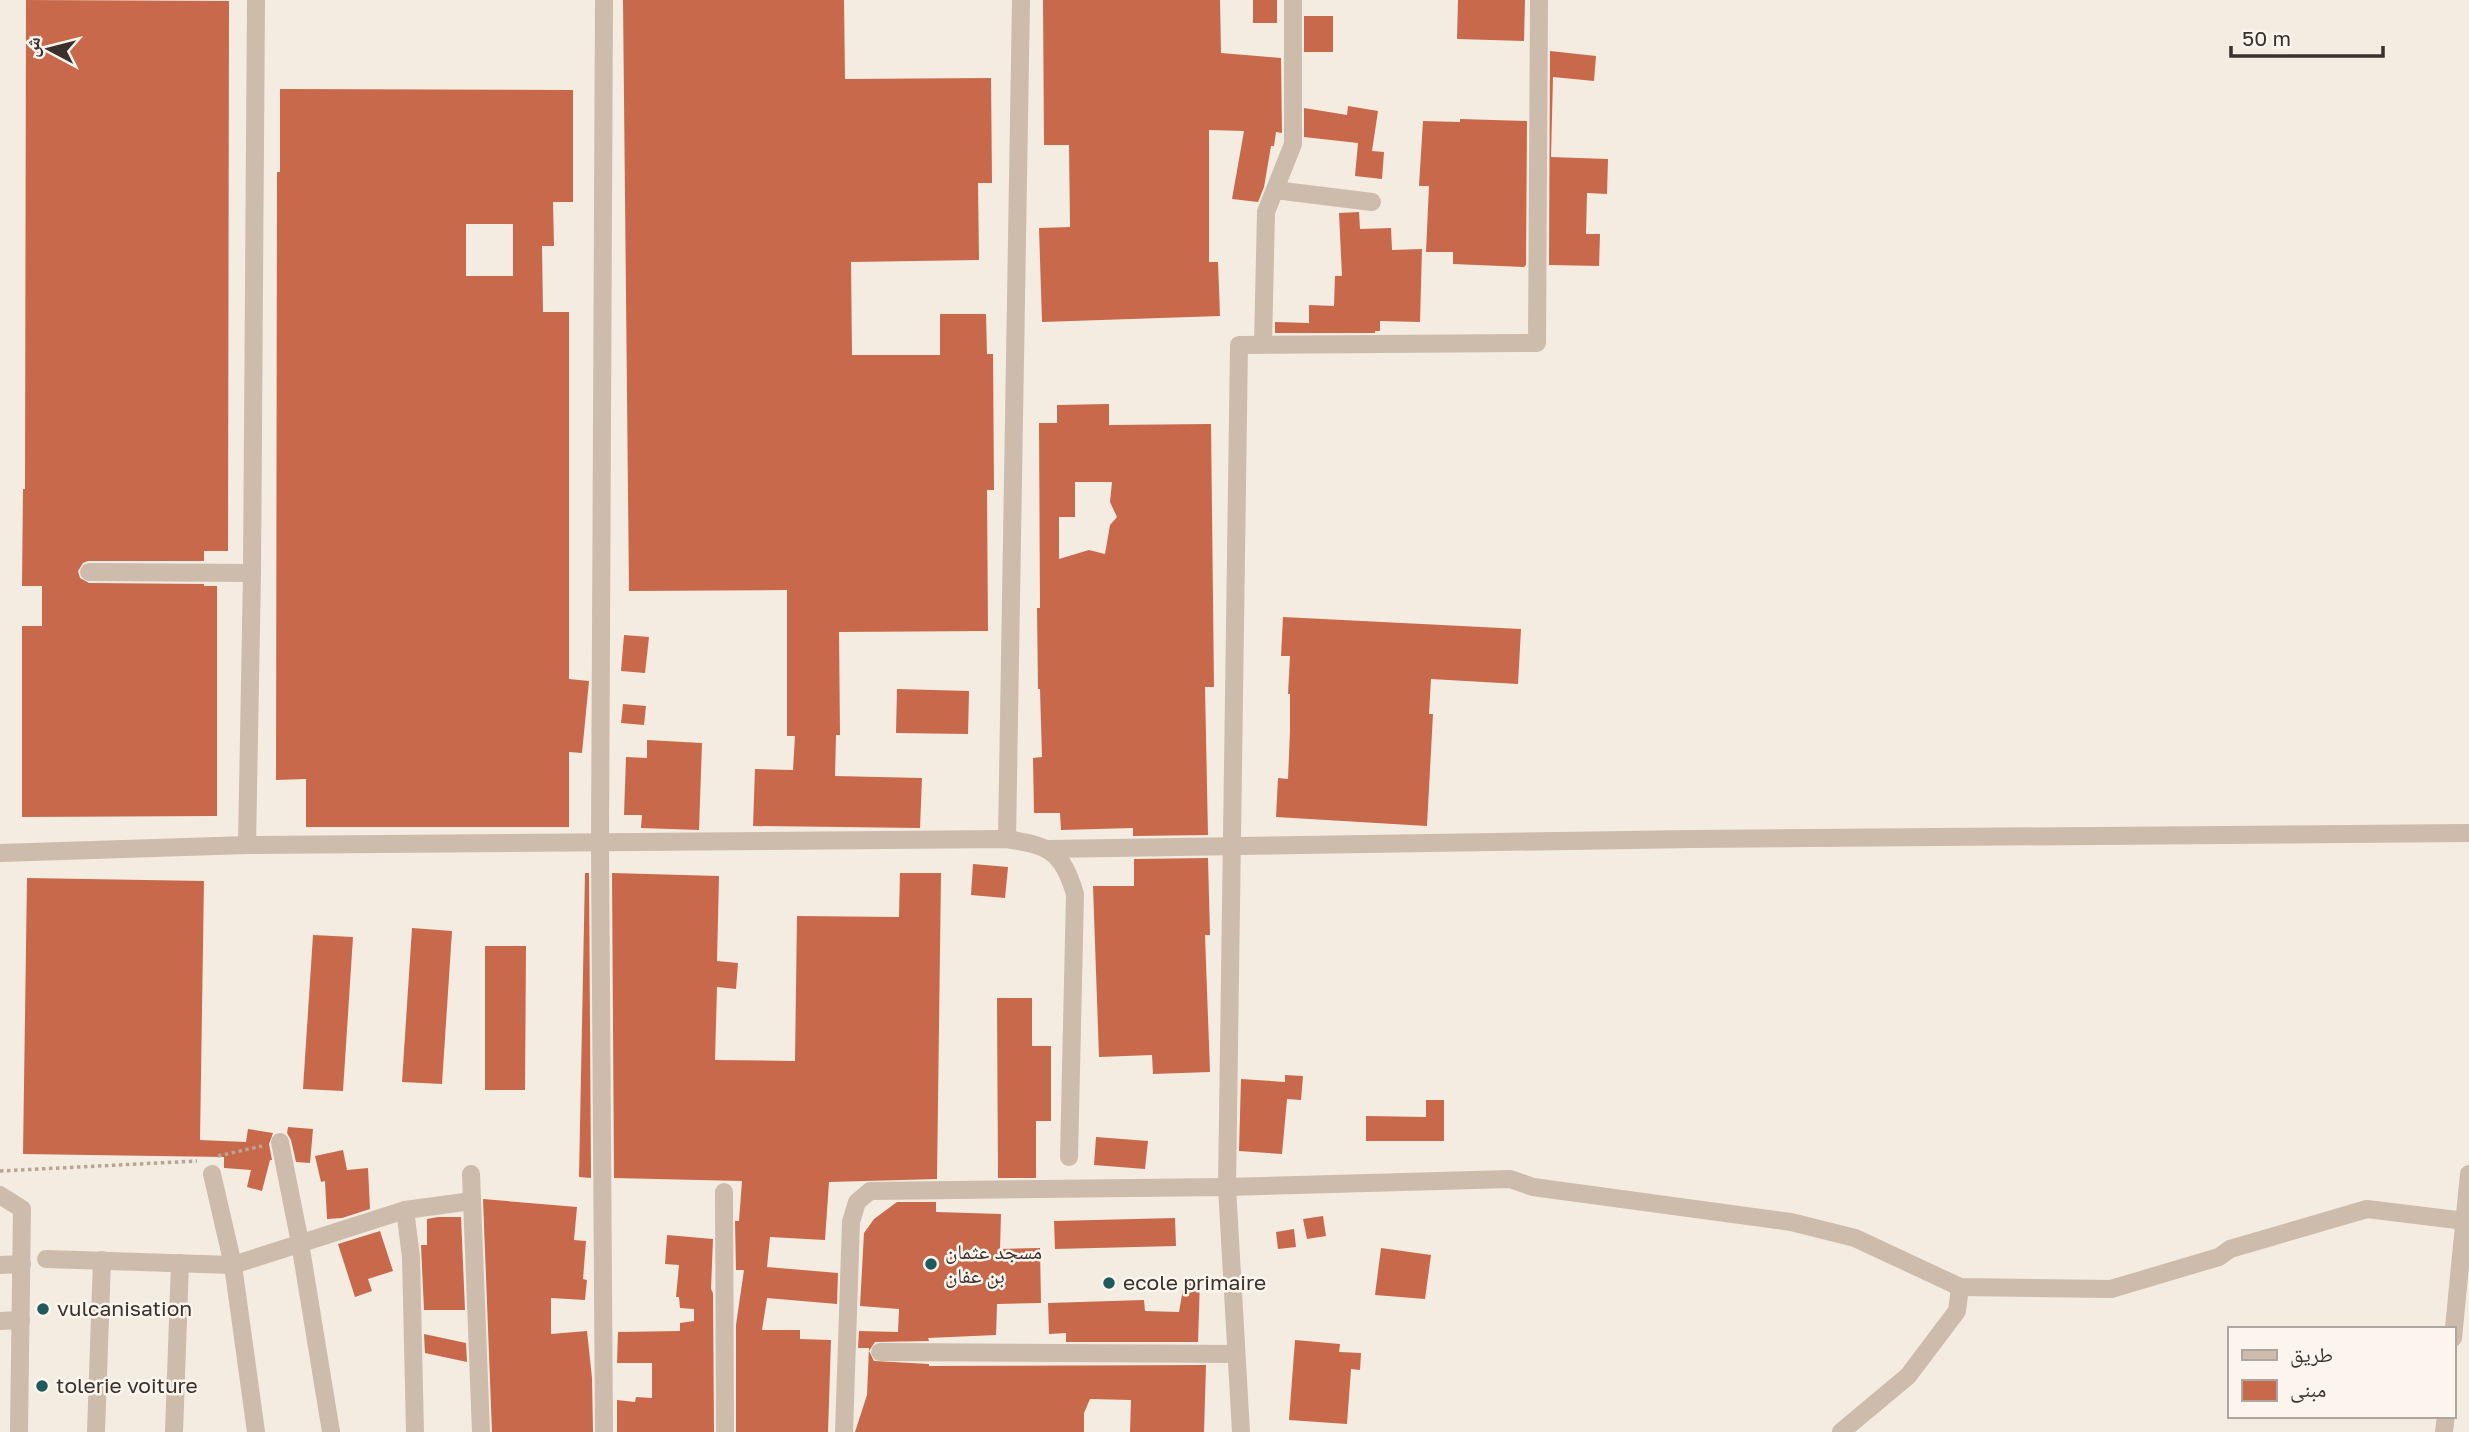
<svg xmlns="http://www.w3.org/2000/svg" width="2469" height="1432" font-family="'Golos Text','Noto Naskh Arabic',sans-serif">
<rect width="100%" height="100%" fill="#f4ebe1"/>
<g fill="#c8694b" fill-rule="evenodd">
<path d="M26,0l203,1 -1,550h-24v10h-116l-5,2 -5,8 2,7 9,5 115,1v2h13v230l-195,1v-191h20v-40h-20l1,-97h2z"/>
<path d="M623,0h221l1,79 146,-1 1,105h-14l1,77 -128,2 1,93h88v-41h46l1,40h6l1,136h-7l1,141 -149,1 1,103h-4l-1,41 87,2 -2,50 -167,-2 2,-57 38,1 2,-34h-8v-146l-158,1z"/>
<path d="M1043,0h177l1,53 60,5 1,75 -6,-1 -2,14h-3l-7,41 -6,15 -26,-3 12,-68 -35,-1v132h9l2,54 -178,6 -3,-94 31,-1 -1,-82h-25z"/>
<rect x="1253" y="0" width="24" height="23"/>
<path d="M1458,0h67l-1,41 -67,-2z"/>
<rect x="1304" y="16" width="29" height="36"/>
<path d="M1550,51l46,5 -2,25 -41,-4 -2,80 57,2 -1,35 -20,-1 -1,41h14l-1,32 -50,-1z"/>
<path d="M280,89l293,1v112h-20l1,44h-12l1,66h26v367l20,2 -7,72 -13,-1v75h-263v-48l-30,1 1,-608h3zM466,224h47v52h-47z"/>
<path d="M1348,106l30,5 -6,40 12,1 -2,27 -27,-3 3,-33 -54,-6v-29l43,7z"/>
<path d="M1460,119l67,2 -1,144 -2,2 -71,-3v-12h-27l3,-66h-10l4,-65 37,1z"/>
<path d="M1359,212l1,17 31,-1 1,22 30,-1 -2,73 -40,-1v10h-5v2h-100v-11l34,1v-18l25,1 1,-30h7l-3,-63z"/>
<path d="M1109,404v21l102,-1 3,263h-9l3,148 -75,1v-8l-72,2 -1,-17h-26l-1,-55 9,-1 -2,-68h-2l-1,-81h3l-1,-185h18v-18zM1075,482h37l-2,20 7,15 -7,8 -5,29 -16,-4 -30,9v-42h16z"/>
<path d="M1283,617l238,12 -3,55 -87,-5 -2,35h4l-6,112 -151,-9 2,-39 10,1 2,-48v-37h-2l2,-38h-9z"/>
<path d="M624,635l25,2 -4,36 -24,-2z"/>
<path d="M897,689l72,2 -1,43 -72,-1z"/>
<path d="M623,704l23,2 -2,19 -23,-2z"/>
<path d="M647,740l55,3 -3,87 -58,-2 1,-13h-18l2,-58 21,1z"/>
<path d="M1208,858l2,77h-5l5,137 -57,2 -1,-19 -53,2 -6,-171h41v-27z"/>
<path d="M973,864l35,3 -3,31 -34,-3z"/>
<path d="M585,873h4l2,305 -12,-1z"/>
<path d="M612,873l107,3 -2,85 21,2 -2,26 -19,-2 -2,73 80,1 2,-145 102,1 1,-44h41l-4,306 -108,3 -4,58 -55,-3 -3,30 71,6 -1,31 -70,-6 -5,32h38v9l31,1 -3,92h-92v-107l8,-55h-8l-1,-49h4l3,-40 -128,-3z"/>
<path d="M27,878l177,3 -4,259 46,2 2,-13 25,4 -4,11 3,16h-2l-8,31 -15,-4 4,-17 -27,-2v-11l-201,-3z"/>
<path d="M412,928l40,3 -10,153 -40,-2z"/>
<path d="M313,935l40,2 -10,154 -40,-2z"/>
<path d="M485,946h41l-1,144h-40z"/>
<path d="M997,998h35v48h19v75h-15v57h-38z"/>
<path d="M1285,1075l18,1 -2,24 -14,-1 -5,55 -43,-3 2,-72 44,3z"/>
<path d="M1426,1100h18v41h-78v-25l60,1z"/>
<path d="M288,1127l25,2 -3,34 -14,-1 -5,-22 -4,-7z"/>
<path d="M1096,1137l52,4 -3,28 -51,-4z"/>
<path d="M343,1150l4,20 21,-2 2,41 -28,9 -15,1 -2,-38 -4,1 -6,-26z"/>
<path d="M483,1199l94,8 -3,33 12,1 -3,38 4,1 -2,20 -34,-2v36l36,-3 5,47 1,54h-101z"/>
<path d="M897,1202h39v10l65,2 -1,35 40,-1 1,55 -44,1 -1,31 -68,3 1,3 -54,1 -6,9 5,10 55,3v2l277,-1 -2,67h-74l1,-32 -41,-1 -6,14v19h-229l12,-37 2,-47h-11l1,-17 39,1 1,-23 -39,-3 4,-73 10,-14z"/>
<path d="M1323,1216l3,20 -19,3 -4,-20z"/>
<path d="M438,1217h23l4,93h-41l-3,-65h6v-26z"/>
<path d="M1175,1218l1,28 -121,3 -1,-28z"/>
<path d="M1294,1229l2,18 -18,2 -2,-17z"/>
<path d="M380,1231l13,40 -25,8 4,12 -17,6 -17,-53z"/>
<path d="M667,1235l46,4 -2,50 2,4 1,139h-97v-32l18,2 1,-5 16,1v-35h-35l1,-31 62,-1v-8l14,-2v-12l-14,-1 -1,-11h-3l3,-32 -14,-1z"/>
<path d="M1381,1248l50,7 -6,44 -50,-4z"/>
<path d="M1185,1277l15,3 -2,62h-132v-9l-17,1 -1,-31 96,-3 1,11 34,1z"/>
<path d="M424,1334l42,9 1,19 -42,-9z"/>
<path d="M1295,1340l45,4 -1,8 22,1 -1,17 -9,-1 -4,55 -58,-4z"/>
</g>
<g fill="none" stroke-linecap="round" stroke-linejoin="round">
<g stroke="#b9a596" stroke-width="3.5" stroke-dasharray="3.5 3.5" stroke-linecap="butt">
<path d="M218,1156l44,-10"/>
<path d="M0,1171l197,-10"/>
</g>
<g stroke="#cdbbac" stroke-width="18">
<path d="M604,0l-4,844 4,588"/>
<path d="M1539,0l-2,343 -298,2 -12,842 283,-8 23,8 258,35 64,16 105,49 151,2 108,-32 11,-8 137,-40 98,12"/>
<path d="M1275,190l97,12"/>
<path d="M1263,344l3,-132 27,-68v-144"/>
<path d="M89,572l163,1"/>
<path d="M1007,839l14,-839"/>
<path d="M247,845l5,-272 4,-573"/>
<path d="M1049,849l644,-10 776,-6"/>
<path d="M0,853l247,-8 760,-6c42,7 55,11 68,55l-6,263"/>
<path d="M280,1142l20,101 31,189"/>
<path d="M212,1174l21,91 23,167"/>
<path d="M471,1174l10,258"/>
<path d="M724,1192l1,240"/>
<path d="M0,1195l22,14 -3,223"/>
<path d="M405,1210l6,47 4,175"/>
<path d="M46,1259l187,6 172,-55 67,-9"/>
<path d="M0,1265l22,-1"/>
<path d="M0,1321l21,-1"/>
<path d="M2453,1338l16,-164"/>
<path d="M880,1352l356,2"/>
<path d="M96,1432l6,-172"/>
<path d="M174,1432l6,-169"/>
<path d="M844,1432l7,-210 6,-20 13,-11 357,-4 14,245"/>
<path d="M1841,1432l67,-56 49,-65 3,-24"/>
<path d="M2444,1432l2,-16"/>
</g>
</g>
<g fill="#1f5a5e" stroke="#fbf5ee" stroke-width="2.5">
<circle cx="931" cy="1264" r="7"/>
<circle cx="1109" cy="1283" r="7"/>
<circle cx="43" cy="1309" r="7"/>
<circle cx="42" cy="1386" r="7"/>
</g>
<g text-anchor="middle" stroke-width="5" stroke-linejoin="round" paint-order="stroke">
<g font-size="21" fill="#3b302b" stroke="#fbf5ee" text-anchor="start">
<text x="945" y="1259">مسجد عثمان<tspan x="945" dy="24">بن عفان</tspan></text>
<text x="1123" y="1290">ecole primaire</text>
<text x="57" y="1316">vulcanisation</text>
<text x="56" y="1393">tolerie voiture</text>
</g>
</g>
<rect x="2228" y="1327" width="228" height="91" fill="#fbf5ee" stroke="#aea6a0" stroke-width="2"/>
<rect x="2242" y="1350" width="35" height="10" fill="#cdbbac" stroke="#aea6a0" stroke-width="2"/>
<text x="2290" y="1362" font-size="21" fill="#3b302b">طريق</text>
<rect x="2242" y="1380" width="35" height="21" fill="#c8694b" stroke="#aea6a0" stroke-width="2"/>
<text x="2290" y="1397" font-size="21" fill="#3b302b">مبنى</text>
<g transform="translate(49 49) rotate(277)" stroke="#fbf5ee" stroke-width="5" paint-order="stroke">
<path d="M0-5L12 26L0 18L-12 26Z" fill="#3b302b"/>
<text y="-10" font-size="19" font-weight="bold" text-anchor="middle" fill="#3b302b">ش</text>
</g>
<path d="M2231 46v10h152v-10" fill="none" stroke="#3b302b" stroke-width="3.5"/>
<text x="2242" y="46" font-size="21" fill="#3b302b" stroke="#fbf5ee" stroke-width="5" paint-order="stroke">50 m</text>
</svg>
